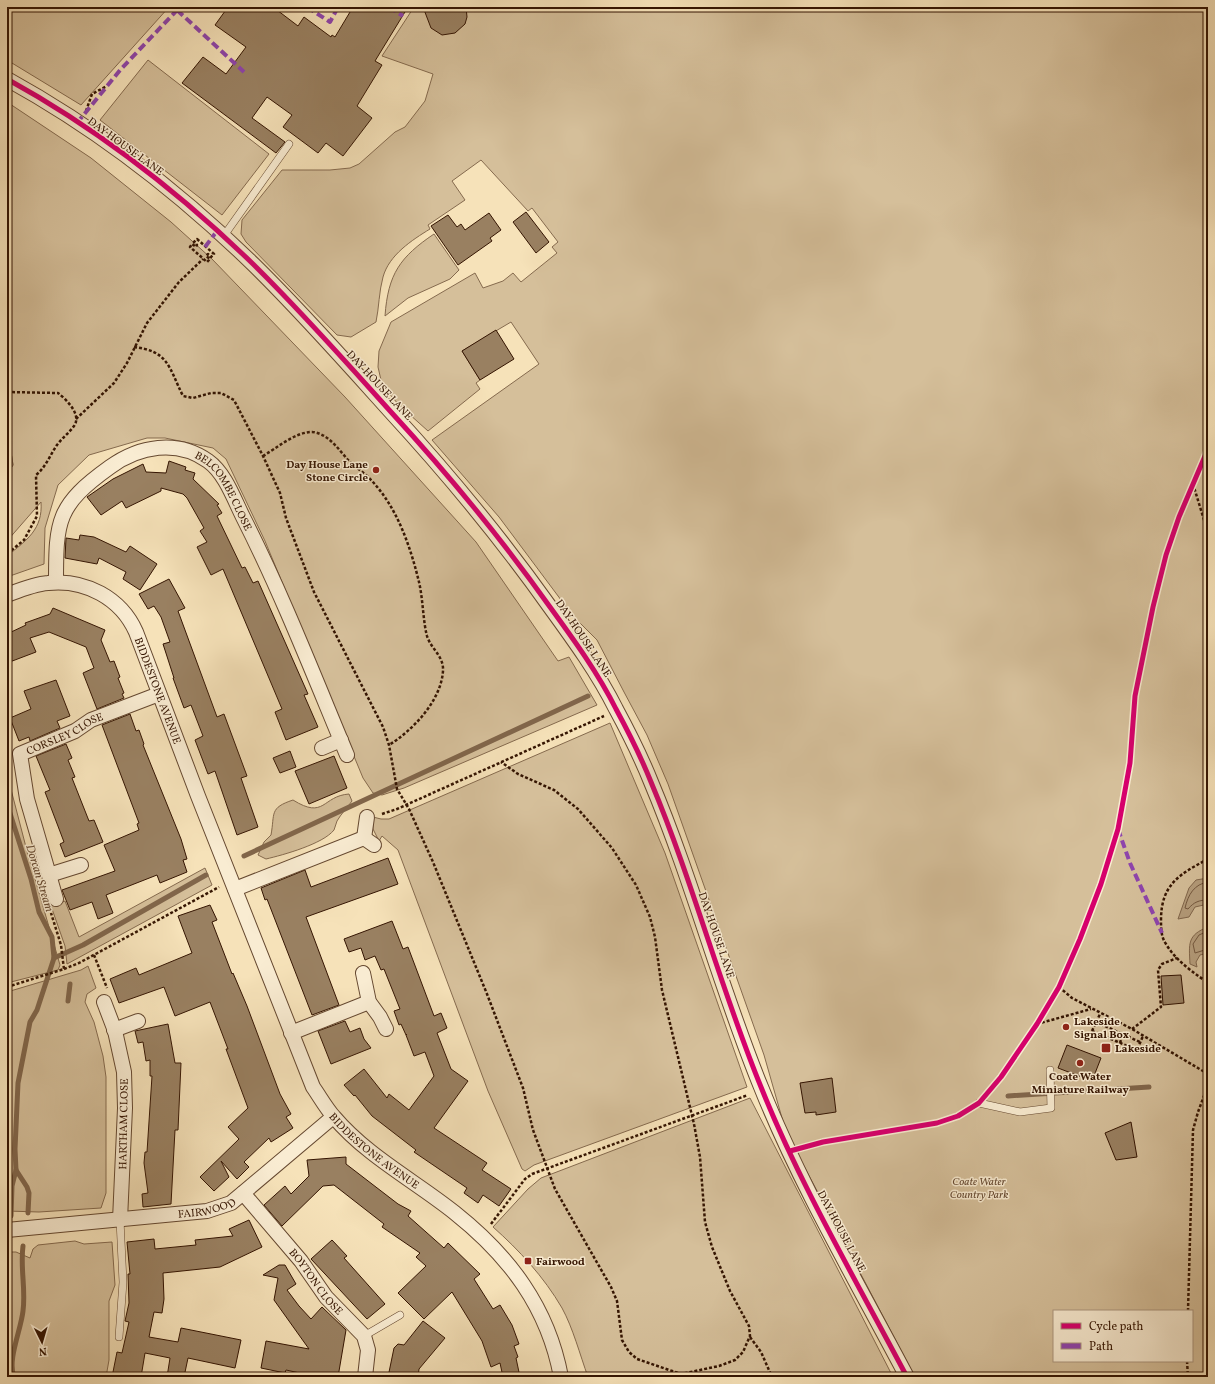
<svg xmlns="http://www.w3.org/2000/svg" width="1215" height="1384" font-family="Vollkorn,serif">
<rect width="100%" height="100%" fill="#f6e2b9"/>
<filter id="stains"><feTurbulence type="fractalNoise" baseFrequency=".005" numOctaves="4"/><feColorMatrix values="0 0 0 0 .2 0 0 0 0 .09 0 0 0 0 .02 0 0 0 .5 -.17"/></filter>
<radialGradient id="worn" r=".72"><stop offset=".6" stop-color="#630" stop-opacity="0"/><stop offset="1" stop-color="#630" stop-opacity=".3"/></radialGradient>
<g fill="#d5bf9a" stroke="#856a4e" fill-rule="evenodd">
<path d="M7,7h162l-88,98 -74,-45z"/>
<path d="M414,7h794v1370h-293l-129,-245 -22,-77 -96,-271 -21,-49 -23,-43 -27,-52 -24,-24 -74,-99 -67,-77 107,-76 -28,-42 -49,29 18,29 -4,3 4,6 -52,42 -29,-26 -12,-14 -6,-11 -3,-13 1,-16 12,-29 84,-49 8,15 20,-7 10,-8 8,9 36,-29 -5,-6 6,-5 -26,-34 -4,3 -47,-51 -29,21 13,19 -37,25 2,4c-18,11 -41,26 -47,48 -4,14 -4,31 -7,45l-25,15 -14,-2 -91,-93 -5,-8 1,-14 40,-50h48l20,-2 9,-4 36,-32 10,-5 20,-26 8,-27 -51,-18zM1054,1311h138v50h-138z"/>
<path d="M148,60l121,94 -47,61 -122,-95z"/>
<path d="M7,102l84,56 80,64 41,37 133,138 131,145 82,119 11,-4 28,48 -193,83 -22,7 -9,-2 -10,-15 -98,-237 -39,-82 -13,-11 -48,-10h-18l-58,17 -31,30 -13,43 -1,36 -37,13v-21c20,-16 36,-27 34,-54l-34,39v-66l6,-10 -2,-13 -4,-3z"/>
<path d="M434,234l25,36 -9,9 -42,19 -23,18c3,-42 15,-59 49,-82z"/>
<path d="M610,723l55,130 82,234 -213,78 -9,6 -3,-2 -34,-78 -90,-241 -16,-14 -3,5 -6,-12v-12l8,2h8z"/>
<path d="M7,774l20,77 33,114 -2,5 -51,13z"/>
<path d="M349,794l3,7c-5,7 -11,13 -15,20 -1,3 -2,6 -3,9 -11,14 -51,25 -68,29l-8,-4 6,-13 7,-7c4,-22 -2,-27 22,-35 32,20 29,-4 56,-6z"/>
<path d="M205,868l7,17 -145,79 -2,-18 -14,-40 14,-5 14,36z"/>
<path d="M88,966l8,22 -9,6 -2,8 9,20 9,34 3,21v116l-5,15 -62,4 -32,-1v-219l74,-22z"/>
<path d="M750,1098l143,279h-305c-8,-22 -15,-49 -26,-69 -18,-31 -43,-58 -69,-81l35,-38 13,-11z"/>
<path d="M75,1241l9,3 28,-2 3,43 -6,16v59l-3,17h-99v-125h9l14,6 3,-9 5,-4z"/>
</g>
<g fill="#b49c7b" stroke="#81664b">
<path d="M7,449l4,3 2,13 -6,10z"/>
<path d="M1208,878v26l-13,3 -6,10 -11,2 11,-31 7,-8z"/>
<path d="M1208,927v26l-8,2 -4,7 1,5 -7,-3c-1,-20 -3,-29 18,-37z"/>
</g>
<g fill="none" stroke-linecap="round" stroke-linejoin="round">
<g stroke="#74583e" stroke-width="1">
<path d="M1208,882c-14,2 -20,13 -23,26l3,1c6,-7 11,-9 20,-9"/>
<path d="M1208,931l-9,4 -6,9 2,9 13,-4"/>
</g>
<g stroke="#81664b" stroke-width="5">
<path d="M7,804l24,75 8,33 13,25 2,21 -17,52 -7,12 -12,61 -3,66 1,21 11,17 2,6 -1,20"/>
<path d="M244,856l344,-160"/>
<path d="M54,958l29,-13 123,-70"/>
<path d="M68,1001l2,-17"/>
<path d="M1008,1096l141,-9"/>
<path d="M11,1216l1,-30 4,-16"/>
<path d="M7,1252l2,-4"/>
<path d="M14,1377c-7,-17 7,-47 9,-66 3,-22 -3,-43 0,-65"/>
</g>
</g>
<g fill="#998061" stroke="#351502">
<path d="M228,7h45l25,19 6,-9 27,20 1,-2 3,2 18,-30h55l-33,54 7,4 -25,41 15,12 -29,38 -17,-13 -8,10 -35,-26 9,-12 -25,-18 -15,21 33,24 -9,11 -94,-70 21,-26 23,17 20,-27 -31,-22z"/>
<path d="M423,7h43l1,10 -2,7 -10,9 -13,2 -11,-7z"/>
<path d="M526,212l23,30 -13,11 -23,-31z"/>
<path d="M489,213l12,17 -11,8 2,3 -34,24 -27,-39 17,-11 9,12 4,-3 4,6z"/>
<path d="M496,330l18,29 -34,21 -18,-29z"/>
<path d="M169,461l17,6 -1,3 10,3 -2,6 26,25 -2,1 5,8 -5,3 25,52 3,-1 8,16 5,-2 50,113 -4,1 14,32 -32,13 -11,-28 7,-3 -59,-140 -12,6 -14,-28 10,-5 -7,-11 4,-3 -17,-30 -4,-4 -22,-6v3l-35,17 -4,-7 -21,14 -14,-18 26,-18 30,-15 3,8 20,1z"/>
<path d="M80,535l14,2 32,15 4,-6 27,18 -17,26 -17,-11 3,-7 -27,-14 -2,6 -32,-6 1,-20 13,2z"/>
<path d="M169,579l16,29 -7,3 39,106 7,-3 23,62 -6,2 17,49 -21,8 -22,-64 -7,3 -13,-34 8,-4 -12,-31 -7,3 -11,-30h1l-11,-34 7,-2 -9,-25 -7,-11 -6,3 -9,-15z"/>
<path d="M53,608l52,22 -4,10 9,22 4,-1 6,16 -2,1 6,15 -2,1 2,4 -27,11 -14,-36 11,-5 -8,-21 -37,-15 -19,6 6,14 -29,11v-29l19,-9 -1,-2 25,-9z"/>
<path d="M56,680l14,36 -13,5 3,7 -30,13 -1,-4 -10,4 -9,-23 21,-9 -7,-18z"/>
<path d="M130,714l6,17 3,-1 5,14 -1,1 38,94 6,20 -4,1 4,12 -27,11 -3,-8 -51,20 7,18 -15,6 -6,-17 -22,8 -8,-20 53,-19 -11,-26 35,-15 -2,-6 2,-1 -37,-98z"/>
<path d="M66,744l6,14 -4,2 7,17 -3,1 17,43 5,-1 9,22 -38,15 -5,-13 4,-2 -19,-50 5,-2 -14,-34z"/>
<path d="M290,751l6,16 -16,6 -7,-15z"/>
<path d="M334,756l13,32 -38,16 -14,-33z"/>
<path d="M388,858l10,26 -92,33 33,88 -27,10 -45,-116 -2,1 -4,-12 44,-18 6,17z"/>
<path d="M210,905l7,15 -5,2 20,52 1,-1 14,33 33,88 11,20 -5,3 7,11 -22,14 -2,-4 -25,24 5,5 -12,12 -16,-18 8,16 -15,14 -14,-14 39,-38 -11,-12 20,-19 -22,-59h2l-18,-47 -35,14 -11,-29 -45,16 -9,-24 26,-11 3,7 53,-22 -14,-37z"/>
<path d="M392,921l11,28 5,-2 26,69 7,-3 6,15 -10,5 14,36 17,12 -34,47 53,35 -5,7 29,19 -12,17 -16,-11 -5,8 -14,-10 3,-5 -53,-36 2,-2 -44,-34 -17,-21 -1,1 -10,-11 20,-16 23,29 2,-4 20,16 25,-34 -9,-24 -11,4 -8,-21 1,-1 -1,1 -5,-11 -2,1 -5,-14 6,-2 -16,-40 -3,1 -6,-14 -10,4 -4,-12 -12,4 -5,-13z"/>
<path d="M1181,975l3,28 -21,2 -2,-29z"/>
<path d="M345,1021l5,11 10,-4 4,11 7,9 -40,16 -13,-33z"/>
<path d="M168,1024l7,39h6l-3,67h-3l-4,74 -28,3 -1,-13 6,-1 -4,-30 1,-11h2l5,-76h-2v-16l-4,1 -3,-19 -5,1 -3,-12z"/>
<path d="M1067,1045l34,13 -9,23 -34,-13z"/>
<path d="M832,1078l4,34 -20,3v-3l-11,1 -5,-30z"/>
<path d="M1131,1122l6,35 -21,3 -11,-27z"/>
<path d="M346,1157v7l52,40 13,7 -3,5 36,32 4,-5 32,31 -6,5 19,30 7,-4 12,20 7,19 -5,2 4,11 -2,1 4,19h-17l-3,-14 -9,4 -9,-26 -30,-49 -28,27 -26,-26 28,-27 -10,-9 4,-4 -38,-26 2,-3 -50,-39 -11,1 -41,40 -18,-21 21,-19 6,8 18,-18 -2,-16z"/>
<path d="M249,1220l13,27 -42,20 -57,6 1,26 -2,14 -8,-1 -5,25 29,5 3,-14 60,12 -6,28 -47,-10 -4,19h-17l3,-19 -25,-5 -4,24h-29l5,-25 5,1 7,-31 -4,-1 4,-18 -1,-29h2l-3,-32 27,-3 1,10 41,-4 -1,-5 38,-4 -4,-7z"/>
<path d="M332,1240l15,16 -3,2 41,46 -18,15 -56,-60z"/>
<path d="M279,1265h6l11,19 -9,6 12,16 12,13 11,-12 24,23 -8,47h-20l-32,-7 -1,3 -24,-5 5,-27 43,8 -35,-49 4,-22 -15,-3z"/>
<path d="M423,1321l22,17 -26,31 -1,8h-30l6,-29 4,-4 6,1z"/>
</g>
<g fill="none" stroke-linecap="round" stroke-linejoin="round">
<g stroke="#654830" stroke-width="8">
<g id="lane">
<path d="M223,237l66,-93"/>
<path d="M979,1103l41,9 31,-4 -1,-38"/>
<path d="M364,1336l36,-21"/>
<path d="M119,1337l4,-55 -3,-62"/>
</g>
</g>
<g stroke="#654830" stroke-width="16">
<g id="street">
<path d="M7,79c89,49 173,114 246,185 48,47 93,98 138,148 57,62 110,126 159,195 24,33 48,66 66,102 13,24 25,48 35,73 42,100 69,205 110,305 40,100 96,195 146,290"/>
<path id="s1" d="M56,582c0,-62 1,-77 54,-115 29,-21 67,-28 98,-6 17,12 26,38 35,56 39,77 71,159 104,238"/>
<path id="s2" d="M7,595c13,-5 27,-11 41,-12 37,-4 73,15 88,49l62,164 115,291c7,10 13,21 21,30 33,39 81,64 121,96 54,43 93,94 106,164"/>
<path d="M322,748l19,-8"/>
<path d="M364,838l3,-21"/>
<path d="M364,838l10,7"/>
<path d="M49,875l32,-10"/>
<path d="M235,889l129,-51"/>
<path id="s3" d="M56,899l-29,-100 -7,-45 55,-23 16,-11 68,-26"/>
<path d="M363,973l6,29 11,15 6,12"/>
<path d="M104,1002l11,29 9,41 1,36 -5,112"/>
<path d="M114,1030l24,-9"/>
<path d="M291,1033l78,-31"/>
<path id="s4" d="M243,1193l58,68 25,36 38,39 4,14 -3,27"/>
<path id="s5" d="M7,1230l200,-19 24,-8 12,-10 90,-76"/>
</g>
</g>
<g stroke="#351502" stroke-width="2.5" stroke-dasharray="3 2" stroke-linecap="butt">
<path d="M86,111l6,-17 15,-8"/>
<path d="M197,239l17,15 -3,3 -3,-3 -2,2 4,3 -3,3 -17,-15 2,-3 4,3 1,-2 -3,-3z"/>
<path d="M134,347c35,4 35,21 49,49l10,2 18,-5h10l13,7 29,56 17,37 6,25 28,74 69,135 6,18 8,44 12,20 24,53 54,132 36,94 10,42 22,59 56,98 6,14 5,39 7,12 8,7 44,15 38,-8 16,-6 8,-8 7,-16 -1,-10 -19,-35 -18,-44 -7,-25 -5,-65 -6,-33 -32,-134 -7,-53 -5,-20 -14,-32 -24,-37 -34,-39 -24,-19 -36,-16 -17,-12"/>
<path d="M7,392l51,1c9,7 24,22 16,33 -5,7 -12,12 -17,19 -7,10 -11,22 -21,30l1,41 -13,24 -17,14"/>
<path d="M76,419l38,-36 13,-20 20,-40 32,-41 24,-23"/>
<path d="M263,456c14,-8 32,-24 49,-24 16,1 27,18 37,29 6,6 13,10 19,16 28,27 42,68 51,105 4,17 4,39 8,54 4,13 17,20 16,35 -2,30 -30,59 -54,74"/>
<path d="M1193,484l15,49"/>
<path d="M7,692v7"/>
<path d="M7,739l1,7"/>
<path d="M382,814l15,-5 207,-93"/>
<path d="M1208,859c-28,15 -47,25 -47,61 0,8 0,17 5,24 10,17 27,28 42,39"/>
<path d="M94,955l13,33"/>
<path d="M64,969l15,-6 140,-76"/>
<path d="M7,987l57,-18 -3,-24 -10,-32"/>
<path d="M1059,987l13,11 60,31 76,45"/>
<path d="M1096,1022l44,20"/>
<path d="M1037,1024l54,-15"/>
<path d="M1132,1029l29,-22 -3,-37 4,-6 15,-6"/>
<path d="M1092,1031l45,19 6,-14"/>
<path d="M1092,1031l8,-17"/>
<path d="M1120,1043l3,-9"/>
<path d="M1138,1048l3,1 -1,3"/>
<path d="M491,1224l34,-45 7,-5 216,-79"/>
<path d="M1188,1311l5,-181 5,-18 10,-27"/>
<path d="M750,1337l11,15 11,25"/>
<path d="M1187,1361l1,16"/>
</g>
<use href="#lane" stroke="#f9ecd2" stroke-width="7"/>
<use href="#street" stroke="#f9ecd2" stroke-width="14"/>
<g stroke="#8e44ad" stroke-width="4" stroke-dasharray="8 4" stroke-linecap="butt">
<path d="M307,7l23,15 8,-15"/>
<path d="M389,7l14,9"/>
<path d="M177,10l67,62"/>
<path d="M77,123l44,-54 59,-62"/>
<path d="M205,247l12,-16"/>
<path d="M1118,829l12,34 32,70"/>
</g>
<g stroke="#f9ecd2" stroke-width="8">
<g id="cycleway">
<path d="M7,79c89,49 173,114 246,185 48,47 93,98 138,148 57,62 110,126 159,195 24,33 48,66 66,102 13,24 25,48 35,73 42,100 69,205 110,305 40,100 96,195 146,290"/>
<path d="M790,1151l33,-9 114,-19 21,-7 21,-13 22,-26 36,-53 22,-37 21,-48 21,-55 17,-55 12,-66 5,-67 18,-89 13,-52 13,-38 29,-68"/>
</g>
</g>
<use href="#cycleway" stroke="#d6006c" stroke-width="5"/>
</g>
<g fill="#8f2418" stroke="#f9ecd2" stroke-width="1.5">
<circle cx="376" cy="470" r="4"/>
<circle cx="1066" cy="1027" r="4"/>
<rect x="1101" y="1043" width="10" height="10" rx="2"/>
<circle cx="1080" cy="1063" r="4"/>
<rect x="524" y="1257" width="8" height="8" rx="2"/>
</g>
<g text-anchor="middle" stroke-width="3" stroke-linejoin="round" paint-order="stroke">
<g font-size="11" fill="#351502" stroke="#f9ecd2">
<text transform="translate(126 146) rotate(36)" y="4">DAY HOUSE LANE</text>
<text transform="translate(380 385) rotate(47)" y="4">DAY HOUSE LANE</text>
<text dy="4" stroke="none"><textPath href="#s1" startOffset="274">BELCOMBE CLOSE</textPath></text>
<text transform="translate(584 638) rotate(56)" y="4">DAY HOUSE LANE</text>
<text dy="4" stroke="none"><textPath href="#s2" startOffset="213">BIDDESTONE AVENUE</textPath></text>
<text dy="4" stroke="none"><textPath href="#s3" startOffset="199">CORSLEY CLOSE</textPath></text>
<text transform="translate(717 935) rotate(71)" y="4">DAY HOUSE LANE</text>
<text transform="translate(123 1124) rotate(-89)" y="4">HARTHAM CLOSE</text>
<text dy="4" stroke="none"><textPath href="#s2" startOffset="728">BIDDESTONE AVENUE</textPath></text>
<text dy="4" stroke="none"><textPath href="#s5" startOffset="201">FAIRWOOD</textPath></text>
<text transform="translate(842 1231) rotate(62)" y="4">DAY HOUSE LANE</text>
<text dy="4" stroke="none"><textPath href="#s4" startOffset="115">BOYTON CLOSE</textPath></text>
</g>
<g font-size="11" font-weight="bold" fill="#351502" stroke="#f9ecd2" text-anchor="start">
<text x="368" y="468" text-anchor="end">Day House Lane<tspan x="368" dy="13">Stone Circle</tspan></text>
<text x="1074" y="1025">Lakeside<tspan x="1074" dy="13">Signal Box</tspan></text>
<text x="1115" y="1052">Lakeside</text>
<text x="1080" y="1080" text-anchor="middle">Coate Water<tspan x="1080" dy="13">Miniature Railway</tspan></text>
<text x="536" y="1265">Fairwood</text>
</g>
<g font-size="11" font-style="italic" fill="#654830" stroke="#f9ecd2">
<text x="979" y="1185">Coate Water<tspan x="979" dy="13">Country Park</tspan></text>
</g>
<g font-size="12" font-style="italic" fill="#684b32" stroke="#f9ecd2">
<text transform="translate(40 878) rotate(73)" y="4">Dorcan Stream</text>
</g>
</g>
<rect width="1215" height="1384" fill="none" stroke="#f6e2b9" stroke-width="24"/>
<rect x="8" y="8" width="1199" height="1368" fill="none" stroke="#351502" stroke-width="2"/>
<rect x="12" y="12" width="1191" height="1360" fill="none" stroke="#351502"/>
<rect x="1053" y="1310" width="140" height="52" fill="#f9ecd2" stroke="#ab967f"/>
<rect x="1061" y="1323" width="20" height="6" fill="#d6006c" stroke="#ab967f"/>
<text x="1089" y="1330" font-size="12" fill="#351502">Cycle path</text>
<rect x="1061" y="1343" width="20" height="6" fill="#8e44ad" stroke="#ab967f"/>
<text x="1089" y="1350" font-size="12" fill="#351502">Path</text>
<g transform="translate(42 1342) rotate(175)" stroke="#f9ecd2" stroke-width="3" paint-order="stroke">
<path d="M0-3L7 15L0 10L-7 15Z" fill="#351502"/>
<text y="-6" font-size="11" font-weight="bold" text-anchor="middle" fill="#351502">N</text>
</g>
<rect width="100%" height="100%" filter="url(#stains)"/>
<rect width="100%" height="100%" fill="url(#worn)"/>
</svg>
